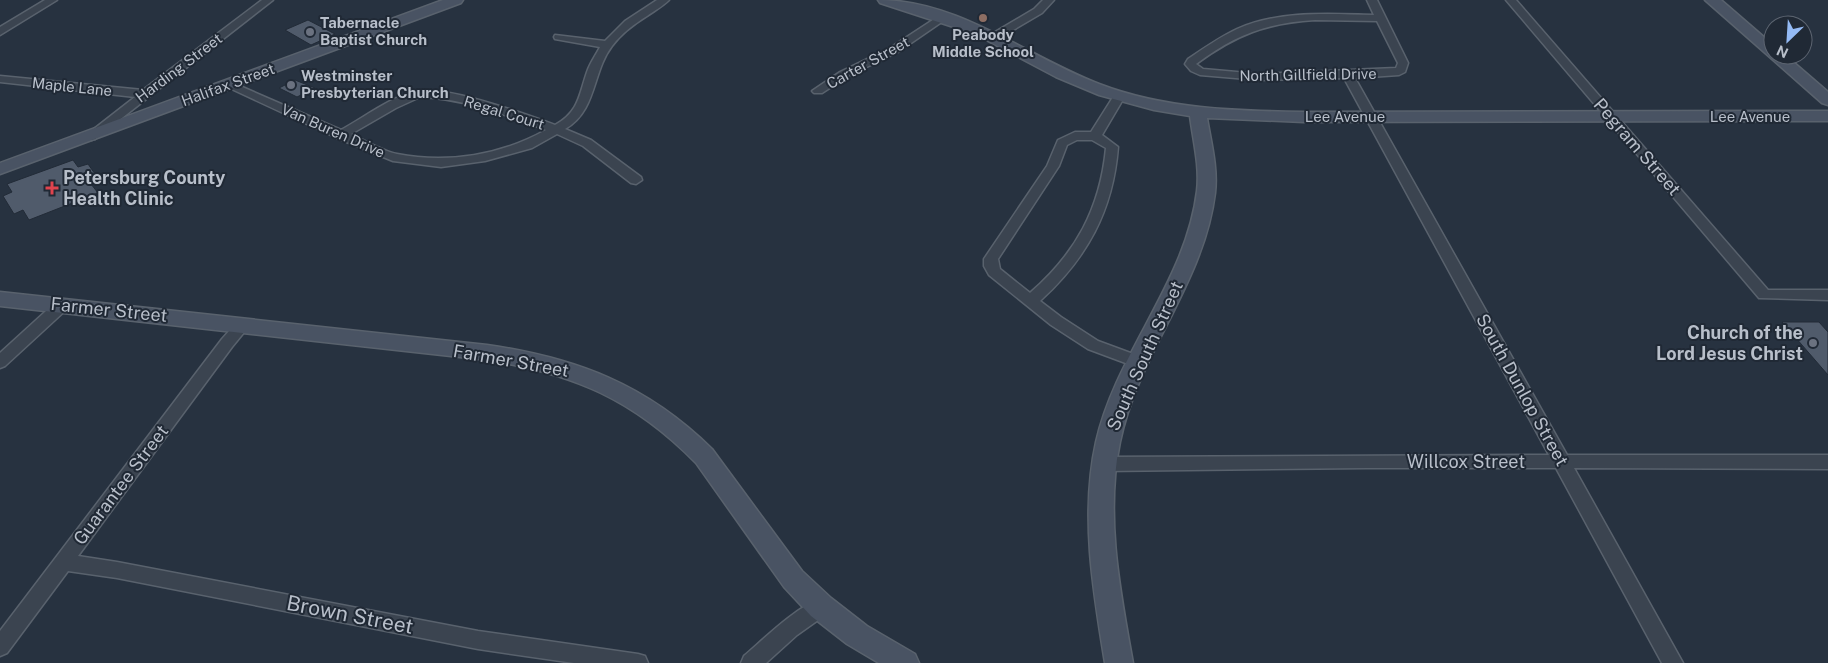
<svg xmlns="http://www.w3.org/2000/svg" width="1828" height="663" font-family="'Public Sans',sans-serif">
<rect width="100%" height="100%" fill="#273240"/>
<g fill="#505b6b" stroke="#222b37">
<path d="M308,20l27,14 -24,11 -26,-15z"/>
<path d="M295,80l20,8 -18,9 -18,-9z"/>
<path d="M73,160l5,7 10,-3 12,17 -9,3 7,9 -69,27 -6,-10 -9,4 -11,-18 9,-4 -5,-8z"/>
<path d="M1782,322h37l9,10v43z"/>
</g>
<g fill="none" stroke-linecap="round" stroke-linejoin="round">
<g stroke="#59626d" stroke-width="3">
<g id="street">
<path d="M45,0h12l-57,35v-8z"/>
<path d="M262,0h11l-178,139 -4,1 -6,-4 50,-39 -135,-15v-6l143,14z"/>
<path d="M657,0h12c-6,6 -15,11 -22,16 -13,8 -26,18 -35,30 -20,26 -15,65 -47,83l26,11 50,37 1,3 -6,4 -5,-1 -48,-37 -26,-12 -25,14 -47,13 -44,6 -48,-6 -56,-23 -114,-53 6,-3 4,1 108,47c24,-13 49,-33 76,-39 29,-6 108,23 138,34 24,-13 24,-30 32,-53 3,-9 9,-17 13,-25l-45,-8 -1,-2 1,-2 50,6 20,-20zM420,97c42,1 86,18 126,33 -45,25 -98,34 -149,24 -15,-3 -31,-13 -46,-20l45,-26z"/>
<path d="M1043,0h11l-12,13 -44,26h-8l-1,-2 1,-2 44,-26z"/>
<path d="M1367,0h10l31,63 -3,9 -6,3 -44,3 212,377h261v14l-254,-1 109,195h-21l-106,-195h-190l-262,3 -6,-2 -2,-5 2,-5 6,-2 445,-2 -205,-377 -85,2 -59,-5 -9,-4 -6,-7 3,-5c16,-11 32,-22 49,-30 43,-19 92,-15 137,-14zM1315,20l62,1 21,42 -2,5 -137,6 -56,-5 -7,-5c39,-29 70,-41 119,-44z"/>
<path d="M1506,0h10l252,290h60v10l-69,-2z"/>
<path d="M942,14l4,1 1,2 -1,2 -48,33 -50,24 -26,17h-8l-2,-2 28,-19 50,-24z"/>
<path d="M1119,93l6,3 -23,39 16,12c-5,64 -31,111 -78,154l21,16 37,24 46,17 3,4 -3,4 -5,2 -51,-19 -37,-24 -62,-50 -5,-9v-7l63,-93 11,-26 17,-8h16l24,-38zM1077,140h15l14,8c-6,61 -30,105 -76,145l-30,-24 -2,-10 61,-93 8,-21z"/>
<path d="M62,300l5,1 2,4 -2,4 -62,57 -5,2v-15l57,-52z"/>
<path d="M243,320l5,1 2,4 -18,22 -154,209 39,6 361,69 160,23 7,2 3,7h-74l-96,-14 -361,-71 -49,-7 -61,82 -7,3v-25l222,-292 16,-18z"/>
<path d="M821,598l7,3 3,6 -3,6 -31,22 -31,28h-25l3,-7c22,-19 50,-47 77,-58z"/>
</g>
</g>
<g stroke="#59626d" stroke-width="3">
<g id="secondary">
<path d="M443,0h20l-2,3 -461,171v-11z"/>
<path d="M878,0c81,0 148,56 221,84 65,25 136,27 205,28l524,-1v10l-524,1 -97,-4c4,24 11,50 8,75 -11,90 -77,161 -95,249 -15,73 0,149 13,221h-28c-12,-72 -25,-149 -9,-221 20,-89 90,-160 101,-251 3,-25 -4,-51 -7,-75l-36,-6 -55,-15 -43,-18 -81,-43 -95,-31z"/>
<path d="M1705,0h16l52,45v10h12l43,37v13l-6,-2z"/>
<path d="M0,292l487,53c90,13 160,40 225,104l90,122 29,27 36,28 48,28 4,9h-40l-32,-19 -36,-28 -27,-29 -88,-124c-63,-64 -122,-89 -209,-103l-487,-54z"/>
</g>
</g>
<use href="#street" fill="#3b4450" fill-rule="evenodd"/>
<use href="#secondary" fill="#495363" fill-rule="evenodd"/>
</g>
<circle fill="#8d6e63" stroke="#202935" stroke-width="2" cx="983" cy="18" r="5"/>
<g fill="#6b7280" stroke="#202935" stroke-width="2">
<circle cx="310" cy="32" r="5"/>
<circle cx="291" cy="85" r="5"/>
<circle cx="1813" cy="343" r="5"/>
</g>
<path fill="#e0444e" stroke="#202935" stroke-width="2" d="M49.5 180.5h5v5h5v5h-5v5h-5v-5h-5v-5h5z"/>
<g text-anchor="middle" stroke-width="4" stroke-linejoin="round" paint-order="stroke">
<g font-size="15" font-weight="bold" fill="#b8bfca" stroke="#202935" text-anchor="start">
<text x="320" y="28">Tabernacle<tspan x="320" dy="17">Baptist Church</tspan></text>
<text x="983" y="40" text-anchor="middle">Peabody<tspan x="983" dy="17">Middle School</tspan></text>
<text x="301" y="81">Westminster<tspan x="301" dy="17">Presbyterian Church</tspan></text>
</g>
<g font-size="15" fill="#b8bfca" stroke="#202935">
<text transform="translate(868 63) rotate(-29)" y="5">Carter Street</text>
<text transform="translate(179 68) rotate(-37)" y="5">Harding Street</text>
<text transform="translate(1308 75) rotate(-1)" y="5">North Gillfield Drive</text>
<text transform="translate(228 85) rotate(-20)" y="5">Halifax Street</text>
<text transform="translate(72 87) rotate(6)" y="5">Maple Lane</text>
<text transform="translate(504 113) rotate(17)" y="5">Regal Court</text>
<text x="1345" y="122">Lee Avenue</text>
<text x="1750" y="122">Lee Avenue</text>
<text transform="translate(333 131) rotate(24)" y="5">Van Buren Drive</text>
</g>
<g font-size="18" fill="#b8bfca" stroke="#202935">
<text transform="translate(1637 147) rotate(49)" y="6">Pegram Street</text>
<text transform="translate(109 310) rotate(6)" y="6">Farmer Street</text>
<text transform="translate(1145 356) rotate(-66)" y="6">South South Street</text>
<text transform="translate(511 361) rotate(10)" y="6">Farmer Street</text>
<text transform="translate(1522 390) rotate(61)" y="6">South Dunlop Street</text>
<text x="1466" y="468">Willcox Street</text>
<text transform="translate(121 485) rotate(-53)" y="6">Guarantee Street</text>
</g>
<g font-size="18" font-weight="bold" fill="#b8bfca" stroke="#202935" text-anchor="start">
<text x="63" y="184">Petersburg County<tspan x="63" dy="21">Health Clinic</tspan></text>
<text x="1803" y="339" text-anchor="end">Church of the<tspan x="1803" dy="21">Lord Jesus Christ</tspan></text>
</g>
<g font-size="21" fill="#b8bfca" stroke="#202935">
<text transform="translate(350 615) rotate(11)" y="7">Brown Street</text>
</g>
</g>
<g transform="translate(1788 40) rotate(205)"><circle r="24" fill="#202935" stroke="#5d6571"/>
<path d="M0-4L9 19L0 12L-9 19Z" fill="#94baf4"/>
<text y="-8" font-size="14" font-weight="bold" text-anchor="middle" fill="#b8bfca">N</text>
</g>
</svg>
